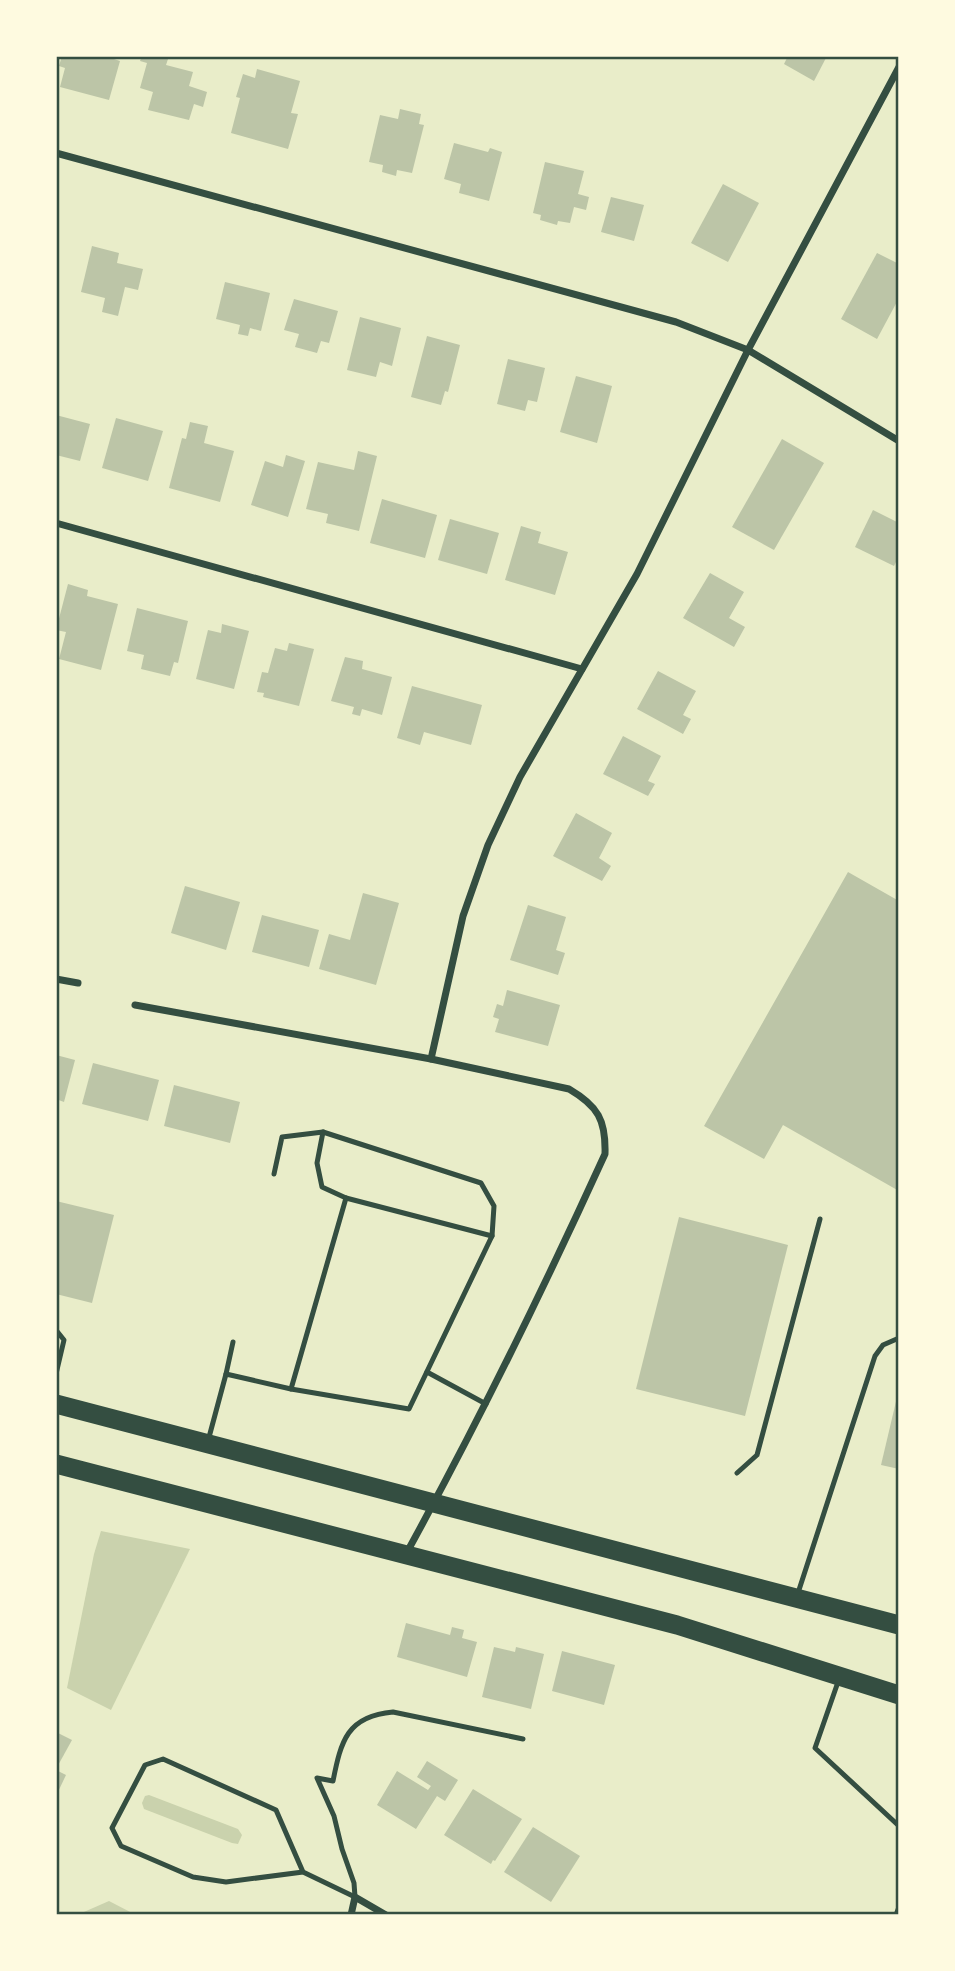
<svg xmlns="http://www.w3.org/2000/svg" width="955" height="1971" font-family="'IBM Plex Sans',sans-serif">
<rect width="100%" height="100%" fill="#e9edc9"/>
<g fill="#cad2ad">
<path d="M101,1531l89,18 -79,161 -44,-22 27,-134z"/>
<path d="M149,1795l89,34 4,6 -4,9 -6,-1 -88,-34 -2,-6 3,-7z"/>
<path d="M109,1901l27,14h-59z"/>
</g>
<g fill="#bcc5a7">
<path d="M62,56h50l-1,2 9,3 -11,39 -49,-13 5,-19 -6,-2z"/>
<path d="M142,56h27l-3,9 27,7 -4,14 18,6 -4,15 -9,-3 -5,16 -41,-10 5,-18 -13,-4 7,-25 -7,-2z"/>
<path d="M788,56h39l-13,25 -30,-17z"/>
<path d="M257,69l43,12 -9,32 7,1 -10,35 -57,-16 9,-35 -4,-1 7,-23 12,4z"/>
<path d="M400,109l21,5 -2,10 5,1 -12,48 -15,-3 -1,6 -14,-4 1,-7 -14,-3 11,-47 18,4z"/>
<path d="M454,143l34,9 2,-4 12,4 -13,49 -30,-8 2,-9 -17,-5z"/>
<path d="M545,162l39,9 -6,23 11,3 -3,13 -12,-3 -4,16 -12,-2 -1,4 -17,-5 1,-5 -8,-2z"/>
<path d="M723,184l36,19 -31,59 -37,-19z"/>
<path d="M611,197l33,8 -10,36 -33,-9z"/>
<path d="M92,246l27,7 -2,10 26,6 -5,21 -13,-3 -7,29 -16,-4 3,-14 -24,-6z"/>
<path d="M877,253l22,11v34l-22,41 -36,-20z"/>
<path d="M225,282l45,11 -9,38 -11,-3 -2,8 -10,-2 2,-9 -24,-6z"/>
<path d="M294,299l44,12 -9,32 -8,-2 -4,12 -22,-6 4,-13 -15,-4z"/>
<path d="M360,317l41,11 -9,38 -12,-4 -4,15 -29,-7z"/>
<path d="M427,336l33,9 -12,47 -3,-1 -4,14 -30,-8z"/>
<path d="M508,359l37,9 -8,34 -9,-2 -3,11 -28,-7z"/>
<path d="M576,376l36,10 -15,57 -37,-11z"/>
<path d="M56,415l34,9 -10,37 -24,-6z"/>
<path d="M116,418l47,13 -15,50 -46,-13z"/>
<path d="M190,422l18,4 -4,17 30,8 -14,51 -51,-14 13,-50 4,1z"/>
<path d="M782,439l42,24 -50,87 -42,-23z"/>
<path d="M358,451l19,5 -18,75 -33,-8 2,-9 -22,-5 12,-47 36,8z"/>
<path d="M286,455l19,6 -17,56 -37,-12 14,-44 18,6z"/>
<path d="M382,499l55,16 -12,43 -55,-15z"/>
<path d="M873,510l26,13v33l-5,10 -39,-19z"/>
<path d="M450,519l49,14 -12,41 -49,-14z"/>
<path d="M521,526l20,6 -3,11 30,9 -13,43 -50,-15z"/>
<path d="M710,573l34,19 -15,26 16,9 -11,20 -51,-29z"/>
<path d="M68,584l20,6 -1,6 31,8 -17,66 -42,-11 7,-27 -10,-2z"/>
<path d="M137,608l51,13 -10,42 -4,-1 -4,14 -29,-7 3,-14 -17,-4z"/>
<path d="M222,624l27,7 -15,58 -38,-10 12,-49 13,3z"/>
<path d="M289,643l25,6 -15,57 -36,-9 1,-4 -7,-1 5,-20 6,1 7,-25 12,3z"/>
<path d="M345,657l18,4 -1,8 30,8 -10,38 -20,-6 -2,7 -8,-2 2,-7 -23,-6z"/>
<path d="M658,671l38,20 -13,24 8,4 -8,15 -46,-25z"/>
<path d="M412,686l70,19 -11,40 -47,-13 -4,13 -23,-7z"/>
<path d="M623,736l38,20 -13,25 7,3 -7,12 -45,-22z"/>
<path d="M576,813l36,20 -13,25 12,8 -9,15 -49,-25z"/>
<path d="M848,872l51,29v290l-116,-66 -19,34 -60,-33z"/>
<path d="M185,886l55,16 -14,48 -55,-17z"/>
<path d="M363,893l36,10 -23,82 -57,-16 10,-35 21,6z"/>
<path d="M528,905l38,12 -10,33 9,3 -7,22 -48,-15z"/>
<path d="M262,915l57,15 -10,37 -57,-15z"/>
<path d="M507,990l53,15 -12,41 -53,-14 4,-13 -6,-2 4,-13 6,2z"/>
<path d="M56,1055l19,5 -11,42 -8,-3z"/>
<path d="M93,1063l66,17 -11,41 -66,-17z"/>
<path d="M174,1085l66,17 -10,41 -66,-17z"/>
<path d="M56,1201l58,14 -22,88 -36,-9z"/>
<path d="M679,1217l109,28 -43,171 -109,-27z"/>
<path d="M898,1393h1v76l-18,-4z"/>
<path d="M406,1623l44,12 2,-8 12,3 -2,8 15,4 -10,35 -70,-20z"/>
<path d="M494,1647l21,5 1,-5 28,7 -13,55 -49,-12z"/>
<path d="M562,1651l53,14 -11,40 -52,-14z"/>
<path d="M56,1732l16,8 -16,29z"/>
<path d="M427,1761l31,19 -13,21 -8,-5 -21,33 -39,-24 20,-34 31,19 3,-4 -14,-9z"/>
<path d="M56,1770l10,5 -10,21z"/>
<path d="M473,1789l49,30 -27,42 -2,-1 -2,4 -47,-29z"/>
<path d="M533,1827l47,29 -29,46 -47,-30z"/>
</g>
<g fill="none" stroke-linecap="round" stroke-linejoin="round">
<g stroke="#344e41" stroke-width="5">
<path d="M323,1132l-6,31 5,24 24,11 146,38"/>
<path d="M274,1174l8,-37 41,-5 158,51 13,23 -2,30 -83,173 -118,-20 55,-191"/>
<path d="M56,1330l8,10 -8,34"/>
<path d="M427,1372l59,32"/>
<path d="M226,1374l7,-32"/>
<path d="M208,1441l18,-67 65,15"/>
<path d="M737,1473l20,-18 63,-236"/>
<path d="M798,1593l77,-237 8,-11 16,-7"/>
<path d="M838,1682l-23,66 84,78"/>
<path d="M303,1872l-27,-62 -113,-51 -18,6 -33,63 9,18 72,31 33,5 77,-10 52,25"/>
<path d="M355,1897l-1,-14 -12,-34 -8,-33 -17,-38 16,3c8,-40 14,-65 60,-69l130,27"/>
<path d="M896,1915l3,-8"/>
</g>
<g stroke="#344e41" stroke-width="7">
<path d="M56,153l620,169 72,28 151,91"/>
<path d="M56,523l526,146"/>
<path d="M56,979l22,4"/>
<path d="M135,1005l296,54 138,30c29,17 37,31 36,65 -62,136 -127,269 -199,400"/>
<path d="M431,1059l32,-143 25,-71 32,-68 117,-203 111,-224 151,-283"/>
<path d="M351,1915l4,-18 31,18"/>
</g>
<g stroke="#344e41" stroke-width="19">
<path d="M56,1404l843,221"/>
<path d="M56,1464l621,161 222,70"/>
</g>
</g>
<rect width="955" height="1971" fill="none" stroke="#fefae0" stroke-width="116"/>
<rect x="58" y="58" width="839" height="1855" fill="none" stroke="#344e41" stroke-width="2.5"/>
</svg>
